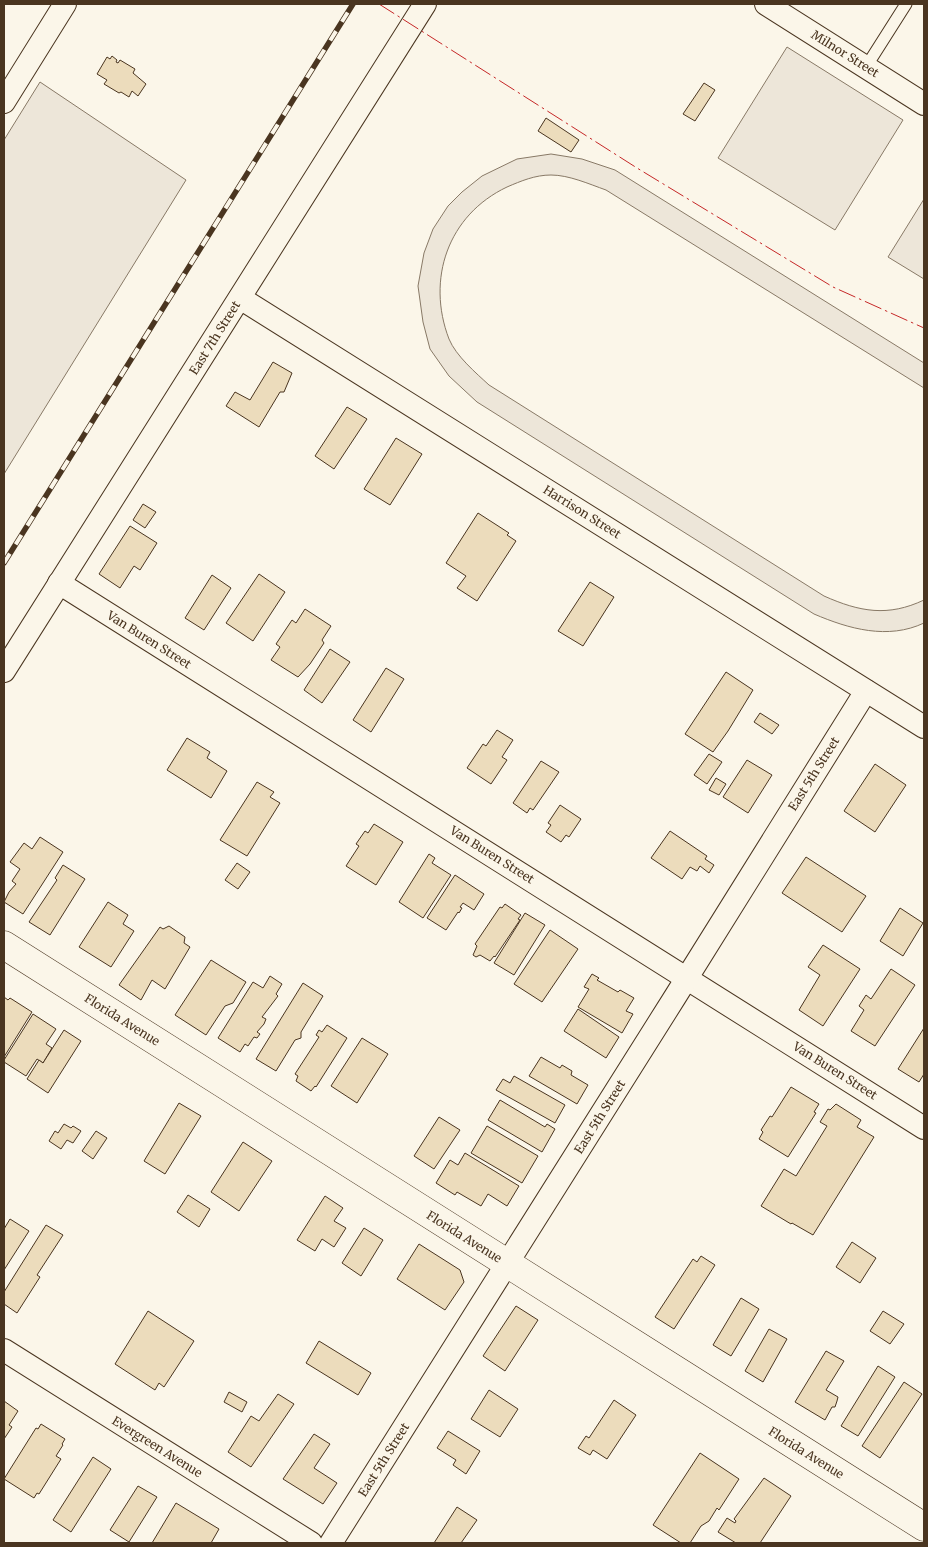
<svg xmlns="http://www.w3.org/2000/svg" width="928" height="1547" font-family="Merriweather,serif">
<rect width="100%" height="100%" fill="#fbf6e9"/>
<g fill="#ede6d9" stroke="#887966">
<path d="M787,47l116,73 -68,110 -117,-72z"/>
<path d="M40,82l146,98 -182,294v-334z"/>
<path d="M551,154l31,5 33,11 309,193v25l-318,-198c-17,-6 -37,-15 -55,-15 -16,0 -30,6 -44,12 -59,28 -81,92 -58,152 7,17 27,34 40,46l335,211c36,16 64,21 100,4v23c-36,17 -75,6 -110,-9l-337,-212 -28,-26 -19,-27 -7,-27 -5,-36 6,-33 9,-24 15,-23 14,-14 20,-16 35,-17z"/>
<path d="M924,199v80l-36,-22z"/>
</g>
<g fill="#ecdcbc" stroke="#4a3520">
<path d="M112,56l5,4 -1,2 2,1 2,-3 15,9 -2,4 13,11 -8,12 -6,-5 -3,6 -8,-5 -2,1 -15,-9 3,-4 -10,-6 10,-17 3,2z"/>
<path d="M704,83l11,7 -20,31 -12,-7z"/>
<path d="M546,118l33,22 -8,12 -33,-21z"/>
<path d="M273,362l19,11 -8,19h-4l-21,35 -33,-21 9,-14 15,8z"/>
<path d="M347,407l20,12 -33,50 -19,-13z"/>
<path d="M396,438l26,16 -32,51 -26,-16z"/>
<path d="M143,504l13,8 -11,16 -12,-8z"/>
<path d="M478,513l31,20 -2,2 9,6 -39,60 -20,-13 9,-12 -20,-13z"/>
<path d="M130,526l27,17 -17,27 -6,-4 -14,22 -21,-14z"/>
<path d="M259,574l26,18 -32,49 -27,-18z"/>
<path d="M212,575l19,13 -27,42 -19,-12z"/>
<path d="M590,582l24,15 -31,49 -25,-15z"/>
<path d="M305,609l26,17 -9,14 2,3 -14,21 -12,13 -27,-17 9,-13 -4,-3 16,-24 4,3z"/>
<path d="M330,649l20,13 -28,41 -18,-13z"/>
<path d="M386,668l18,11 -33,53 -18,-12z"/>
<path d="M726,672l27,18 -25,41 -15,21 -28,-18z"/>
<path d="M760,713l19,12 -7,9 -18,-12z"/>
<path d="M497,730l16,10 -11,17 5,3 -16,24 -24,-16 16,-24 3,2z"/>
<path d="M187,738l23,14 -3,6 20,13 -16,27 -44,-28z"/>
<path d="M709,754l13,8 -15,22 -13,-9z"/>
<path d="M747,760l25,15 -24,38 -25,-16z"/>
<path d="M541,761l18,11 -26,38 -3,-2 -3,5 -14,-10z"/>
<path d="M875,764l31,21 -31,47 -31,-21z"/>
<path d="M716,778l10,6 -7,11 -10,-5z"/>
<path d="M257,782l17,10 -4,5 10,6 -33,53 -27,-16z"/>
<path d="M560,805l21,14 -12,18 -3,-2 -5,7 -15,-10 5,-7 -3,-2z"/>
<path d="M374,824l29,18 -27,43 -30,-19 13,-20 -3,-2 9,-13 3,2z"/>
<path d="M670,831l37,25 -2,3 9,6 -5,8 -9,-7 -3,5 -7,-4 -8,12 -31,-21z"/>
<path d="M40,837l23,15 -40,62 -19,-12 5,-10 7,-8 -4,-3 8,-12 -10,-7 14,-19 8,6z"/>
<path d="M429,854l6,4 -3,5 19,12 -28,43 -24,-16z"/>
<path d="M806,857l60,39 -24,36 -60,-39z"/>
<path d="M237,863l13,9 -12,17 -13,-9z"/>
<path d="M63,865l22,14 -35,56 -21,-13 28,-42 -2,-2z"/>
<path d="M455,875l29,19 -10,16 -11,-7 -3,4 2,1 -3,5 -1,-1 -12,18 -19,-12z"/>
<path d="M108,902l20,13 -5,9 11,7 -23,36 -32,-20z"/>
<path d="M505,904l16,11 -3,4 2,1 -25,37 -1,-1 -4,5 -10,-6 -4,2 -3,-2 4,-9 -2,-2 25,-37 2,1z"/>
<path d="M900,908l23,15 -20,33 -23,-15z"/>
<path d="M525,913l20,12 -31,50 -20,-12z"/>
<path d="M169,926l16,11 -1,6 6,4 -25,42 -13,-9 -11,20 -22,-15 41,-58 3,2z"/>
<path d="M550,930l28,19 -36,53 -28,-18z"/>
<path d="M823,945l37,24 -37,57 -24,-16 21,-35 -12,-8z"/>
<path d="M211,960l35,22 -13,21 -8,3 -19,29 -31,-20z"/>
<path d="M891,969l24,16 -40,61 -24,-15 13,-21 -5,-4 7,-11 5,4z"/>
<path d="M592,974l7,4 -2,2 21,12 2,-2 14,8 -8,13 7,3 -11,19 -44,-26 11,-18 -5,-2z"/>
<path d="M270,976l12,8 -6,10 2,2 -16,21 4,2 -2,5 -7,8 3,2 -3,4 -3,-1 -6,9 -3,-2 -5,8 -22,-14 35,-56 10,6z"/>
<path d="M303,983l20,13 -22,36v6l-6,2 -19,31 -20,-12z"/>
<path d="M4,997l4,3 2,-2 22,14 -28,45z"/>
<path d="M578,1009l41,28 -13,21 -42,-27z"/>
<path d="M33,1014l23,15 -10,15 6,4 -9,15 -6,-4 -11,17 -22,-14v-2z"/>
<path d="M327,1025l20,13 -31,49 -1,-1 -4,5 -15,-10 2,-5 -3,-2 24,-37 -3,-2 3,-5 3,2z"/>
<path d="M924,1028v46l-5,8 -21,-13z"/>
<path d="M64,1030l17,11 -33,52 -21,-14 12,-19 4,3z"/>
<path d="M362,1038l26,16 -31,49 -26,-17z"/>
<path d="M541,1057l19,11 2,-3 10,6 -1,4 17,10 -11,19 -48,-28z"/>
<path d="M514,1076l51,29 -10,18 -59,-33 7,-11 7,4z"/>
<path d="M791,1087l28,17 -5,8 2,1 -28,44 -29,-18 4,-7 -2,-2 9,-14 2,1z"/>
<path d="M500,1100l45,27 2,-3 8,5 -13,23 -54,-32z"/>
<path d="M179,1103l22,13 -36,58 -21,-13z"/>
<path d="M836,1104l25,16 -4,7 17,10 -61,98 -21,-12 -1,1 -30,-18 23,-37 12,7 31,-50 -7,-4 8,-13 2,1z"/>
<path d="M439,1117l21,13 -26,39 -20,-13z"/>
<path d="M64,1124l7,4 2,-2 8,5 -8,12 -6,-3 -6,9 -12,-8 6,-10 3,2z"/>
<path d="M487,1126l51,30 -16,27 -51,-30z"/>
<path d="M96,1131l11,7 -14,21 -11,-8z"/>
<path d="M243,1142l29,19 -33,50 -28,-19z"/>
<path d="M465,1153l54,33 -12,20 -19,-12 -7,12 -24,-14 -2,3 -19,-12 14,-23 8,5z"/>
<path d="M188,1195l22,14 -11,18 -22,-15z"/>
<path d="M325,1196l18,12 -9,13 12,7 -12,19 -12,-8 -7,12 -18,-11z"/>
<path d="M10,1219l19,12 -25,39v-41z"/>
<path d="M46,1225l17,10 -26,40 3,2 -23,36 -13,-9v-12z"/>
<path d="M364,1228l19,12 -22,36 -19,-13z"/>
<path d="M852,1242l24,16 -16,25 -24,-16z"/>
<path d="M419,1244l41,26 4,12 -19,28 -48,-31z"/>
<path d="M701,1256l14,9 -41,64 -19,-12 38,-58 4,3z"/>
<path d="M741,1298l18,11 -28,47 -18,-11z"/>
<path d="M516,1306l22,14 -33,51 -22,-15z"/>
<path d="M148,1311l46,30 -30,46 -5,-4 -4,7 -40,-26z"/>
<path d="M883,1311l21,13 -14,20 -20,-13z"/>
<path d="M769,1329l18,10 -24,43 -18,-11z"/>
<path d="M319,1341l52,32 -13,22 -52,-32z"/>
<path d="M826,1351l18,10 -18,29 12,7 -1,4 -2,6h-3l-7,13 -30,-18z"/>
<path d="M878,1366l17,11 -37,59 -17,-10z"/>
<path d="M904,1382l18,12 -42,64 -18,-12z"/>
<path d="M489,1390l29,19 -18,28 -29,-18z"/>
<path d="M229,1392l18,10 -5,10 -18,-10z"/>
<path d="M278,1394l16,10 -43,63 -23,-15 23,-36 8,5z"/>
<path d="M614,1400l22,15 -29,44 -14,-9 -3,5 -12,-7 8,-12 3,2z"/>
<path d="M4,1401l14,10 -9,14 3,2 -8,12z"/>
<path d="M41,1424l24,15 -3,5 1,1 -7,11 5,3 -22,35 -2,-1 -3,5 -30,-19 32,-51 2,1z"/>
<path d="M448,1431l32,20 -14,23 -13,-9 3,-5 -19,-12z"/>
<path d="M314,1434l16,10 -16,24 23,15 -14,21 -40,-25z"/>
<path d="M700,1453l39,26 -20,31 -2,-2 -8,13 -8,5 -11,17h-9l-28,-18z"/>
<path d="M93,1457l18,12 -40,63 -18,-12z"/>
<path d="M764,1478l27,18 -31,47h-24l-18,-11 9,-14 8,5 1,-2 -2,-2z"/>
<path d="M138,1486l19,11 -28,45 -19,-12z"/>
<path d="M176,1503l43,26 -8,14h-59z"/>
<path d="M457,1507l20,13 -16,23h-27z"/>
</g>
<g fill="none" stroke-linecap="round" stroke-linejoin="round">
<g stroke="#4a3520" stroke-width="13">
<path id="service" d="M866,67l40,-63"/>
</g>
<g stroke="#4a3520" stroke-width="24">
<g id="minor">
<path d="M766,4l158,100"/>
<path d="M4,102l61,-98"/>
<path d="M240,298l684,429"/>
<path d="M59,583l865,545"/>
<path d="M4,671l421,-667"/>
<path d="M4,1350l307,193"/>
<path d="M331,1543l344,-546 191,-306"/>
</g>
</g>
<g stroke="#4a3520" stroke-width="29">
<path id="tertiary" d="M4,945l920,582"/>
</g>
<use href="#service" stroke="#fbf6e9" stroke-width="11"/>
<use href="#minor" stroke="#fbf6e9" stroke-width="22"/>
<use href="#tertiary" stroke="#fbf6e9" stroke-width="28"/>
<g stroke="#4a3520" stroke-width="5.5">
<path id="rail" d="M4,563l349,-559"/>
</g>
<use href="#rail" stroke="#fbf6e9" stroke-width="4" stroke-dasharray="11" stroke-linecap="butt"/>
<path stroke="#c62828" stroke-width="1" stroke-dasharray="18 4 2.5 4" stroke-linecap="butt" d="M379,4l258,164 196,119 91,41"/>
</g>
<g text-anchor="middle" stroke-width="4" stroke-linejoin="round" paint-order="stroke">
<g font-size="12" fill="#4a3520" stroke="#fbf6e9">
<text transform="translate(845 54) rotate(32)" y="4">Milnor Street</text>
<text transform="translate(215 338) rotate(-58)" y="4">East 7th Street</text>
<text transform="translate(582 512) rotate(32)" y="4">Harrison Street</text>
<text transform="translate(149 640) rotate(32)" y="4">Van Buren Street</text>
<text transform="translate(814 774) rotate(-58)" y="4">East 5th Street</text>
<text transform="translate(492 855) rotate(32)" y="4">Van Buren Street</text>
<text transform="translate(122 1020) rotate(32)" y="4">Florida Avenue</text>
<text transform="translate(835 1071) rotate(32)" y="4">Van Buren Street</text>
<text transform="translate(600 1117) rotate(-58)" y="4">East 5th Street</text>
<text transform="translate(464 1237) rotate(32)" y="4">Florida Avenue</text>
<text transform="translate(157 1447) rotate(32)" y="4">Evergreen Avenue</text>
<text transform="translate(806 1453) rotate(32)" y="4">Florida Avenue</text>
<text transform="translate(384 1460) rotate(-58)" y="4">East 5th Street</text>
</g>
</g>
<rect width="928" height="1547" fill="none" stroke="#4a3520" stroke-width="10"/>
</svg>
